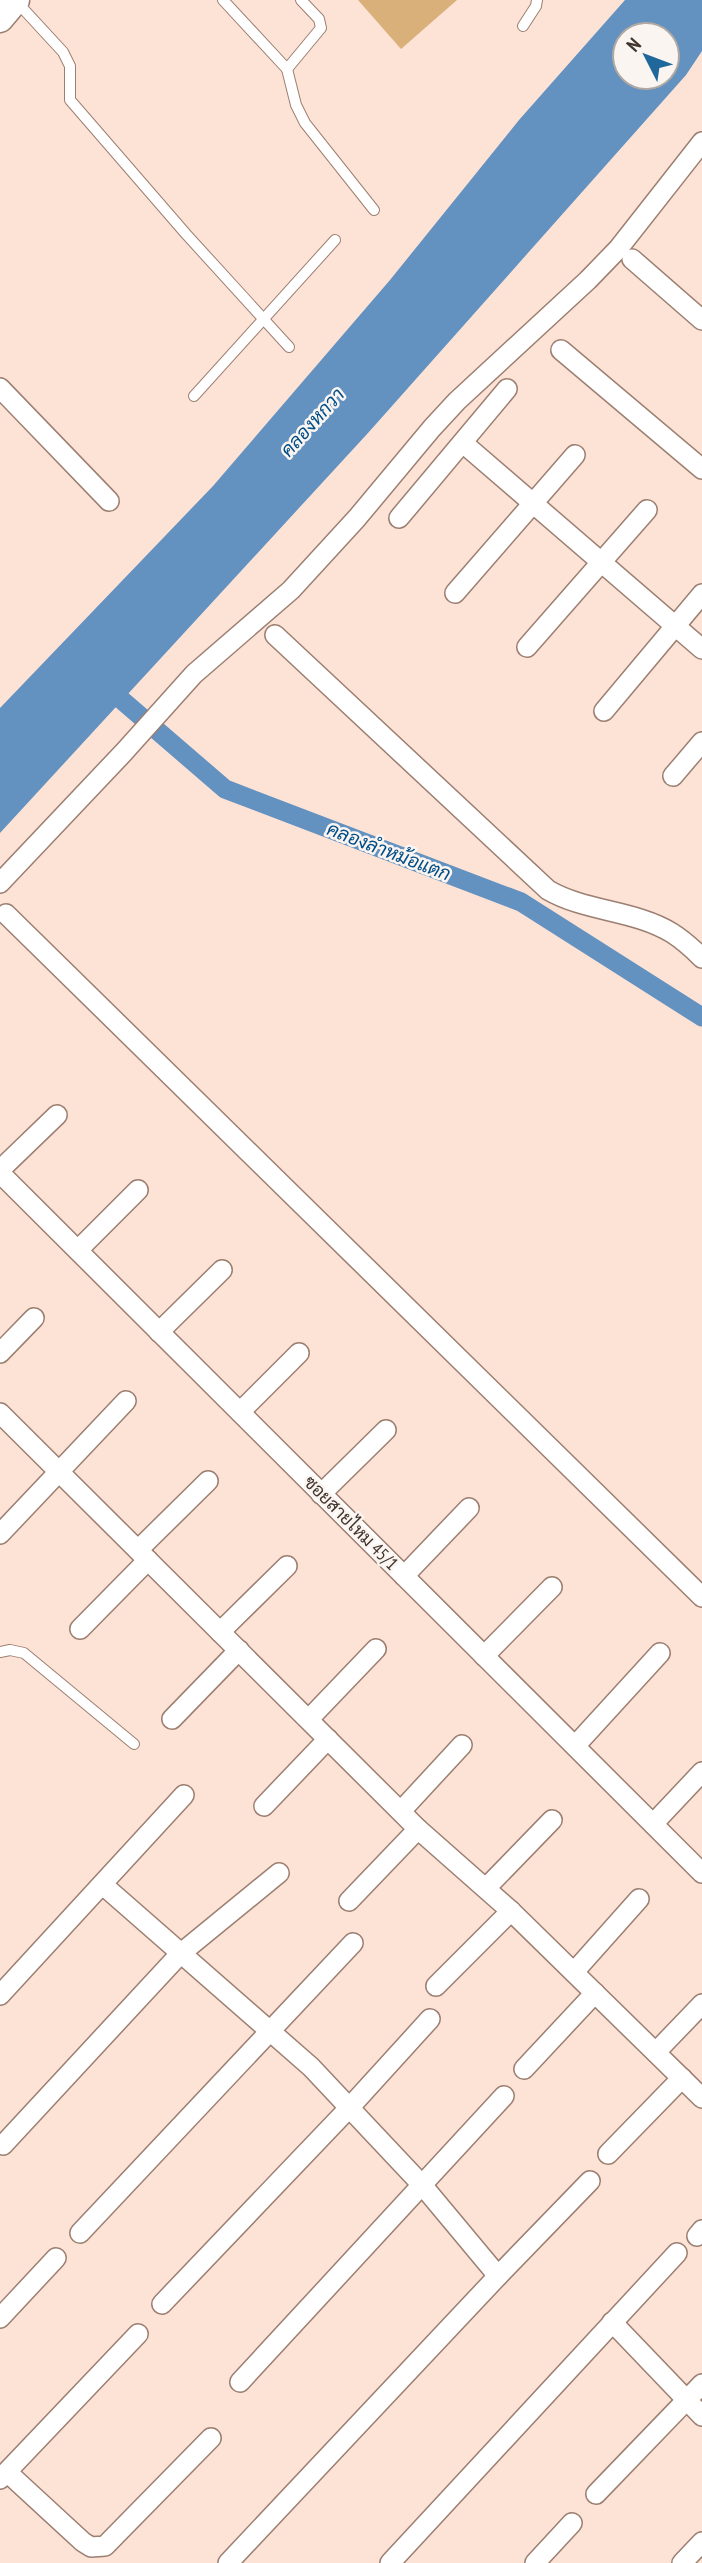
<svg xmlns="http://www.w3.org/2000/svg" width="702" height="2563" font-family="'PT Sans Narrow',Sarabun,sans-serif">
<rect width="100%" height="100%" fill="#fde3d6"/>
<path fill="#6391c0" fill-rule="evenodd" d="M625,0h77v51l-16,24 -318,358 -368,400v-125l213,-222 177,-206 129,-160zM625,35h42v42h-42z"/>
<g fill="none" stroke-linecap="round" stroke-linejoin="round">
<path stroke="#6391c0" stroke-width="19" d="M102,683l123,106 296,113 181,115"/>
</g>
<path fill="#d9b079" d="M358,0h99l-56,49z"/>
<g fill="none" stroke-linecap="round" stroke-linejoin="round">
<g stroke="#9c7f71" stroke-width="12">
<g id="lane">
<path d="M223,0l64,69 9,36 9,18 69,87"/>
<path d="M16,1l47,51 7,14v34l116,134 103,113"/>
<path d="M523,26l13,-20 1,-6"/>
<path d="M287,69l34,-41 -2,-9 -18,-19"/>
<path d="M194,396l141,-156"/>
<path d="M0,1652l10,-2 14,3 110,91"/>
</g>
</g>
<g stroke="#9c7f71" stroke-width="22">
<g id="street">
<path d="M632,259l70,61"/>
<path d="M561,350l141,119"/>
<path d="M0,388l109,113"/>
<path d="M463,443l239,206"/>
<path d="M399,518l108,-129"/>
<path d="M455,593l120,-138"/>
<path d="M275,635l273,255c38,22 87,20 124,43 11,7 21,16 30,25"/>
<path d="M527,647l120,-137"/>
<path d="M604,711l98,-117"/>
<path d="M673,776l29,-34"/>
<path d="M0,883l124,-131 70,-78 97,-84 66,-72 75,-90 25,-27 131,-121 30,-31 84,-107"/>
<path d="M6,914l696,683"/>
<path d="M0,1170l57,-55"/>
<path d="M0,1173l702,700"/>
<path d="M78,1250l60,-60"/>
<path d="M159,1332l63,-62"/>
<path d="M0,1353l34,-35"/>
<path d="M240,1412l59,-59"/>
<path d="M0,1413l418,416 93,82 191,187"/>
<path d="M321,1494l65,-64"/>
<path d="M0,1534l126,-133"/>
<path d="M138,1550l70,-69"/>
<path d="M404,1576l65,-68"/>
<path d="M80,1629l68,-69"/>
<path d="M220,1632l67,-66"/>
<path d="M484,1656l68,-69"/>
<path d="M172,1719l67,-69"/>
<path d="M309,1719l67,-70"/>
<path d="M575,1746l85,-93"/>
<path d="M264,1806l64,-67"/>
<path d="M401,1811l61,-66"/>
<path d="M653,1824l49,-52"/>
<path d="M103,1885l208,182 112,119 75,90 -270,287"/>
<path d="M486,1888l66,-68"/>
<path d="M349,1901l69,-72"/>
<path d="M574,1972l65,-73"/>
<path d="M436,1986l75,-75"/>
<path d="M0,1995l184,-200"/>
<path d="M656,2052l46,-48"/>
<path d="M524,2069l71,-76"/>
<path d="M3,2145l177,-191 99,-81"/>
<path d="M608,2154l74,-76"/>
<path d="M80,2233l273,-290"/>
<path d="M697,2236l5,-6"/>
<path d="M498,2276l92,-95"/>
<path d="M162,2304l188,-197 80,-88"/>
<path d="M0,2318l56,-60"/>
<path d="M612,2322l90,94"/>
<path d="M240,2382l264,-286"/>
<path d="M7,2472l76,70 8,5 14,-1 106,-108"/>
<path d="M0,2479l138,-145"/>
<path d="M596,2494l106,-110"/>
<path d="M390,2563l287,-310"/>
<path d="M535,2563l37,-40"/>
<path d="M682,2563l20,-21"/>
</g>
</g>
<g stroke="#9c7f71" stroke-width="29">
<path id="secondary" d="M0,19l16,-19"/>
</g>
<use href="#lane" stroke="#fff" stroke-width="10"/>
<use href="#street" stroke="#fff" stroke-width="19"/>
<use href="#secondary" stroke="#fff" stroke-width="26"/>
</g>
<g text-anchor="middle" stroke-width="5" stroke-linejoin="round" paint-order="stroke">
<g font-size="18" fill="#40342d" stroke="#fbf5f1">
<text transform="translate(351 1523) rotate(45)" y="6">ซอยสายไหม 45/1</text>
</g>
<g font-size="19" font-style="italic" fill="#004e88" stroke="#fbf5f1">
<text transform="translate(312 422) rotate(-48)" y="7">คลองหกวา</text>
<text transform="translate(389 851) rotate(21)" y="7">คลองลำหม้อแตก</text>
</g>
</g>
<g transform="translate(646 56) rotate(312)"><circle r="33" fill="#fbf5f1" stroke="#b0a8a3" stroke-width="2"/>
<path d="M0-5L12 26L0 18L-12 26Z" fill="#20679b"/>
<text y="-10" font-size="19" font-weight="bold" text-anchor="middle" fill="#40342d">N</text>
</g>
</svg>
